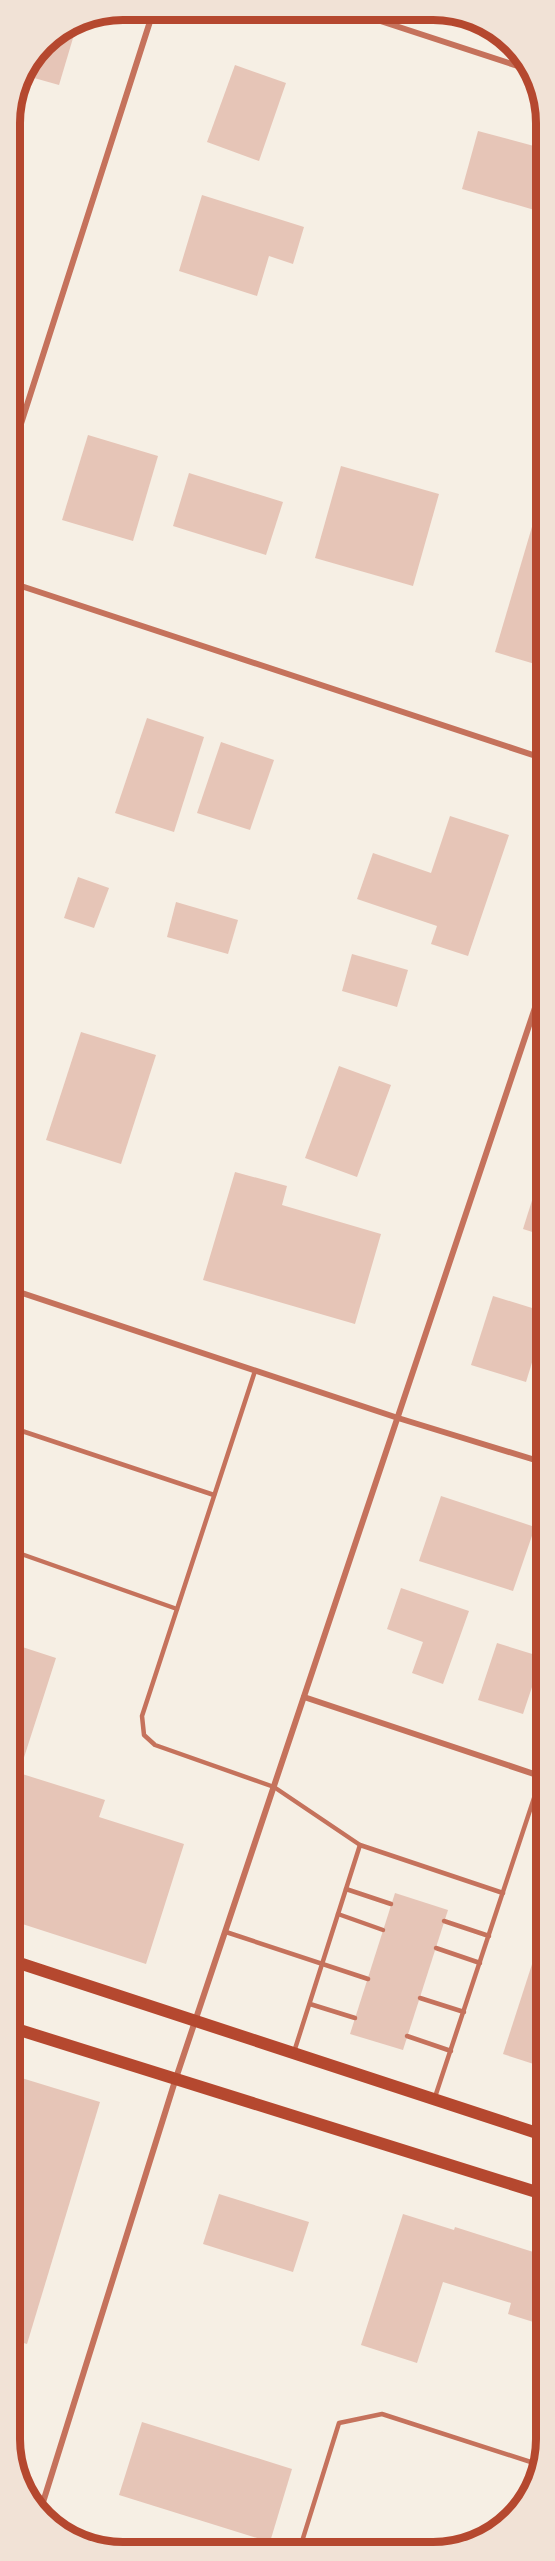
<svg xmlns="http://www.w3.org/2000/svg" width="555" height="2561" font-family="Quicksand,sans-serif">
<rect width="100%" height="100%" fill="#f6efe4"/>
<g fill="#e6c5b7">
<path d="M79,18l-20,67 -32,-9 16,-34z"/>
<path d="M235,65l51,18 -27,78 -52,-19z"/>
<path d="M478,131l67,18v38l-7,24 -76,-22z"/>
<path d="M202,195l102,32 -11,37 -24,-8 -12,40 -78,-25z"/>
<path d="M88,435l70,21 -25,85 -71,-21z"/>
<path d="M341,466l98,28 -26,92 -98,-28z"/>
<path d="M189,473l94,29 -17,53 -93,-29z"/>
<path d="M534,520l11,3v144l-50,-15z"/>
<path d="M147,718l57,19 -30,95 -59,-19z"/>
<path d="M221,742l53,18 -24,70 -53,-17z"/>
<path d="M450,816l59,19 -41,121 -37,-12 6,-18 -80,-27 16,-46 58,20z"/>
<path d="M78,877l31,11 -15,40 -30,-10z"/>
<path d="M176,902l62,18 -10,34 -61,-17z"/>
<path d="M352,954l56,16 -11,37 -55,-16z"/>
<path d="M81,1032l75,23 -35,109 -75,-24z"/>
<path d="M339,1066l52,19 -34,92 -52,-19z"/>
<path d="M545,1159v77l-22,-7z"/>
<path d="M235,1172l52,14 -5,19 99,29 -26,90 -152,-44z"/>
<path d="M493,1296l52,16v8l-19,62 -55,-17z"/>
<path d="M441,1496l94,31 -22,64 -94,-30z"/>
<path d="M401,1588l68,23 -26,73 -31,-11 11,-31 -36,-13z"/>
<path d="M10,1643l46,15 -37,115 86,27 -6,17 85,27 -38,120 -136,-44z"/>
<path d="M497,1643l45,14 -19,57 -45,-14z"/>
<path d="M395,1893l53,17 -45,140 -53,-16z"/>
<path d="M545,1924h1v144l-43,-14z"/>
<path d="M15,2076l85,26 -73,242 -17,-5v-247z"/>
<path d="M219,2194l90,28 -16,50 -90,-28z"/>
<path d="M403,2214l51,16 1,-3 91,29v70l-38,-12 3,-11 -68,-21 -26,81 -56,-18z"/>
<path d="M142,2422l150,47 -22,73 -151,-47z"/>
</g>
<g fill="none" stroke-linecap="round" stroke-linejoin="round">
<g stroke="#c5725c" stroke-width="4.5">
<path d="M255,1371l-113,345 2,19 11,10 119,42 86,58"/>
<path d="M10,1427l204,68"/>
<path d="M10,1550l167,59"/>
<path d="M346,1889l45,15"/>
<path d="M338,1914l45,16"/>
<path d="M444,1921l45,15"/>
<path d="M226,1932l142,47"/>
<path d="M436,1948l44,15"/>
<path d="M420,1998l44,14"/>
<path d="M310,2004l45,14"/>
<path d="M407,2036l44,15"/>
<path d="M294,2052l66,-207 143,48"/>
<path d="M435,2097l106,-320"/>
<path d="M299,2551l40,-128 43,-9 155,50"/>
</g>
<g stroke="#c5725c" stroke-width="6">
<path d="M353,12l174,57"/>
<path d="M9,461l145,-452"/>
<path d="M9,582l536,177"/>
<path d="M10,1289l388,129 147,45"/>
<path d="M304,1697l242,81"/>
<path d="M39,2515l136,-434 370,-1103"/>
</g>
<g stroke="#b5482f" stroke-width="12">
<path d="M10,1960l536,176"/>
<path d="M10,2027l536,168"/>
</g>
</g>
<path d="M0 0H555V2561H0ZM123 20H433A103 103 0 0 1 536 123V2439A103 103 0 0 1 433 2542H123A103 103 0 0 1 20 2439V123A103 103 0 0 1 123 20Z" fill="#f1e2d6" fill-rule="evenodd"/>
<path fill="none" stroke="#b5482f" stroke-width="8" d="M123 20H433A103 103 0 0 1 536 123V2439A103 103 0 0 1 433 2542H123A103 103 0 0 1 20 2439V123A103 103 0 0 1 123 20Z"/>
</svg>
